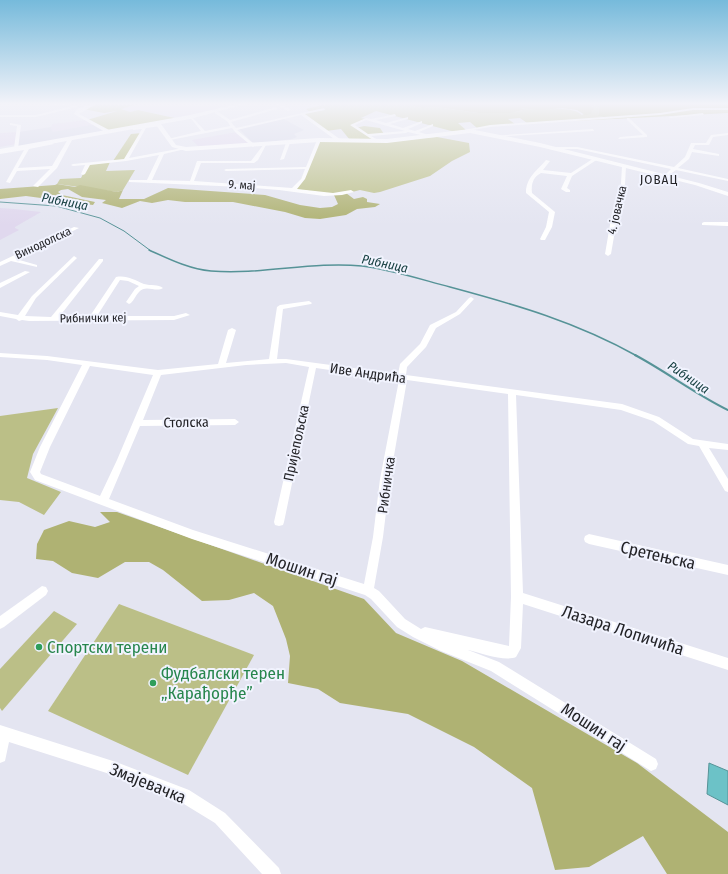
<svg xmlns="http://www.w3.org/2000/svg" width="728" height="874" font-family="'Fira Sans Condensed',sans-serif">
<rect width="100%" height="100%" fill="#e4e5f1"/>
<g fill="#d5d7e9">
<path d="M282,118l22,12 -10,4 3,3 -5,2 -38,5 -16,-16z"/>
<path d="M95,124l14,8 -93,16 3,-16 32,-5 18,1z"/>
</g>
<g fill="#e0d8ee">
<path d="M124,104h64l13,3 7,-3h35l-64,15 -41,-9 -8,2 -10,-3 13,-4z"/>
<path d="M87,120l8,4 -42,8 -2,-4 1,-4z"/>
<path d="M19,132l-2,12 -17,3v-14z"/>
<path d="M237,132l16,14 -52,3 -9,-9z"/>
<path d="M0,208l14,1 27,3 -26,15v1l4,2 -19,10z"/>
</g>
<g fill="#bbbf87">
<path d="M94,104l40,1 -13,4 9,3 8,-2 41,9 -70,13 -22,-12 30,-9 -13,2 -21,-4z"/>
<path d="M325,104h80l17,4 14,-1 42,6 45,-2 -9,-3c16,1 59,-3 68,7l11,-7 -1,-4h8l-2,12 16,3 -87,4 -7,-5 -12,1 7,5 -38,4 -7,-6 -12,1 8,7 -11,2 -79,-21 -15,7 5,1 -13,6 3,3 8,-2 16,2 4,6 -15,1 7,6 61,-4 32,6 1,9 -18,9 -22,15 -50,16 -6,1 -14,-3 -20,5 -46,-6 4,-3 21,-46h31l-9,-11 -15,2 -24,-17 8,-2 -4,-3z"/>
<path d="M142,133l-16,27 -13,1 18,-27z"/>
<path d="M110,162l-4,9 29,-1 -12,20 -6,2 -60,-8 3,-5 21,-1 7,-14z"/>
<path d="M58,408l-25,46 -6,24 34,14 -17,23 -25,-13 -19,-2v-84z"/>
<path d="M119,604l135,51 -66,120 -140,-64z"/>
<path d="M54,611l23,13 -75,87 -2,-3v-39z"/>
</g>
<g fill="#afb273">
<path d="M405,104h187l1,4 -2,6 -6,1 -8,-5 -16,-2 -20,2 -21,-2 4,2 -15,3h-31l-42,-6 -14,1z"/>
<path d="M600,104h128v9l-114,6 -16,-3z"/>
<path d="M57,184l18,3 5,-2 37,7 6,-2 -4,9h25l24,-11 97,7 35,10 20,3 12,-1 6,-3 -4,-9 12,-2 8,6 9,-2 4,2v3l13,2 -5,3 -18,2 -11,6 -26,4 -15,-1 -20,-6 -52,-10h-48l-17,-2 -16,3 -12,-2 -18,7 -20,-5 4,-3 -24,-3 -14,-8 -7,1 -3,2 4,3 33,7 -2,3 -67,-9 -26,3v-10l55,-4z"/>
<path d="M100,512h17l247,87 32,34 66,28 175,102 91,69v42h-61l-24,-38 -54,31 -34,3 -23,-82 -58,-41 -66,-33 -68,-11 -22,-14 -30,-6 2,-27 -4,-17 -13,-33 -19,-13 -25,7 -27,1 -39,-31 -14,-8h-24l-27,16 -26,-5 -19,-12 -17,-2 1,-15 7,-14 25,-9 26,6 15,-5z"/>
</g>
<path fill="#6cc2c7" stroke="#569397" d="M709,763l19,8v34l-21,-11z"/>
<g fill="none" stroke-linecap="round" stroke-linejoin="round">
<path stroke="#569397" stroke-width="1" d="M0,202l56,4 44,12 24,13 27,20"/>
<path stroke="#569397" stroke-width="1.5" d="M149,250c20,9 40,19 62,21 51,4 101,-10 151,-5 27,3 61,14 88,21 67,18 126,35 187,69"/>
<path stroke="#569397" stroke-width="2" d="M635,355c32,17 60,39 93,55"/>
<g fill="#fff" fill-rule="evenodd">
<path d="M48,104h23l1,1 -2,1z"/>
<path d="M276,104h5l10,6 -3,1z"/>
<path d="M76,105l1,2 -41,10h-36v-2h36z"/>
<path d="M276,107l1,2 -46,13 5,6 88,-20 1,2 -20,4 36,26 -4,1 -36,-26 -64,15 18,15 -2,2 -17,-14 -4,-5 -62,12 -2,-1 33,-8 -12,-15h2l14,15 25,-5 -2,-4 -13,-9v-2h2l13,9z"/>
<path d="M693,108h35v2h-35l-33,5 -170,12 -29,5 -2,-1 31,-6 170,-12z"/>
<path d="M703,113l1,2 -34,3 -2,-1z"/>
<path d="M395,114l1,2 -20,4 10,3 22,-6v2l-18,5 13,4 19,-7v2l-14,6 7,2 18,-7v2l-14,6 12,4 -2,1 -21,-5 -2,1 -35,3 7,4 -2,2 -26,-17 16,-7 5,1zM366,120l39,11 -37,3 -13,-9z"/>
<path d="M627,118h2l18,17v2l-29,2 2,-2 23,-2 -16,-15z"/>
<path d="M10,123l11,2 -3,24 34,-6 2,1 -25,5 -11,19 34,-2 16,-27 4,1 -15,28 -19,19 -5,-1 17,-17 -33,2 -7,12 -4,-1 18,-32 -24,4v-2l15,-3 -1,-1 3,-22 -7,-1z"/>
<path d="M160,124l1,2 -15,2 -17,30 54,-10 2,1 -21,5 -12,26 38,1 7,-20h54l13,-17 2,1 -8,15 -4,3h-53l-7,18 98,7 9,-9 4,-10 -79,2 -2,-1 2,-1 80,-2 11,-27 2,-1 2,1 -16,39 -8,10 36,4 18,-3 3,2 -12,3 -18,1 -45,-6 -37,-3 -113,-5v-2h18l12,-25 -33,6 -36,4 -5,9 -2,1 -2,-1 4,-9 -12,1 -2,-1 2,-1 51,-5 18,-30 -9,1 -1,-2z"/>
<path d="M593,129l1,2 -101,6 -2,-1z"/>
<path d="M728,133v2l-15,2 -4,8h-14l-2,4 26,5v2l-27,-4 -3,7 -11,9 50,11v2l-52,-11 -10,7 -2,-1 7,-7 -94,-20h-26l-2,-1 2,-1h26l97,20 11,-10 6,-14h15l5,-8z"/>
<path d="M288,142l2,1 -6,16 -4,1 6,-17z"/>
<path d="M594,158l4,1 -26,17 -5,12 3,2v2h-4l-5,-3 6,-13 -26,-3c-8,4 -10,11 -9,20l23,19 -3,15 -7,13h-4l-1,-1 6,-12 3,-15 -23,-19c0,-16 11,-22 20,-33l4,1 -7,9 28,3z"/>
<path d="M624,165l2,1 -1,18 -7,29 -7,41 -3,2 -3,-2 7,-41 9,-29 1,-18z"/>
<path d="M704,222h24v4l-26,-1v-2z"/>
<path d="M74,227l5,1 -63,31 21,6v2l-26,-6 -11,5v-4z"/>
<path d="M74,256l3,2 -1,1 -40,39 -11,18 26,1 48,-58h4v2l-44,56 31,-1 26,-39c11,-2 18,3 28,7 7,2 14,0 19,4 -7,5 -17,-4 -24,4 -3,3 -5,8 -8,11l-2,1 -3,-2 9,-13 4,-3 -11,-5 -8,-1 -23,36h77l12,-3 4,2 -16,5 -145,1 -7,-1 -3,1 -3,-2 -16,-3v-4l18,3 14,-19z"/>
<path d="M25,271l5,1 -30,16v-5z"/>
<path d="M471,297l3,2 -14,15 -24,14 -10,19 -19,20 -1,8 216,29 37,13 34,22 35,5v6l-19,-2 19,31v13l-3,-1 -26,-45 -11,-2 -35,-23 -32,-11 -105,-15 7,198 205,65v12l-205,-66 -2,44 -5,9c-11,5 -35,-4 -48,-7l31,12 157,97 2,5 -2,5 -5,2 -160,-100 -50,-20 -28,-14 -16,-10 -26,-28 -6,-4 -173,-56 -157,-59 -5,-8 10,-25 42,-82 -35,-5 -47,-3v-4l47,3 111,14 60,-6 10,-34 4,-2 4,2 -10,33 43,-4 8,-52 3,-2 29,-4 3,2 -1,1 -28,5 -6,50h9l112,15 2,-10 20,-20 10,-19 26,-13 13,-14zM286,363l23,4 -35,155 1,3 4,1 4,-1 1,-3 32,-154 83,12 -19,99 -7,58 -9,47 -171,-54 -84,-31 31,-73 95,-1 4,-3 -4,-3 -92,1 18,-45 85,-10zM90,366l63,9 -36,85 -17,36 -59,-22 -1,-2 10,-25zM407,380l101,14 3,203 -2,49 -84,-19 -4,2 -16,-10 -26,-28 -5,-3 9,-51 7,-58z"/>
<path d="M589,534l139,31v10l-139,-31 -4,-2 -1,-3 1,-3z"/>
<path d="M42,586l4,1 2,4 -2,4 -42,32 -4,2v-13z"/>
<path d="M0,725l116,37 73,28 36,23 54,55 2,6h-19l-47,-51 -36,-22 -63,-25 -107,-34 -4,19 -5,2z"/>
</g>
<path fill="#fff" fill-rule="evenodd" d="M90,104h6l-17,10 32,17v2h-4l-33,-19 3,-5z"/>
<path fill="#fff" fill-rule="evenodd" d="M237,104h8l-55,15 -29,5 15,21 10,2 133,-9 68,1 83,-10 70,14 159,40 29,9v4l-33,-11 -155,-38 -70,-14 -83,10 -68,-1 -133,9 -14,-4 -16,-22 -156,28v-4l190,-34z"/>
</g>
<linearGradient id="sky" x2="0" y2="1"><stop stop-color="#76badb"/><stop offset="0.46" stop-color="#f3f3f9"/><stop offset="1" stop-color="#f3f3f9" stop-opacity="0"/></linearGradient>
<rect width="728" height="226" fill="url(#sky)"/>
<g fill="#2e9e5b" stroke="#f1f3fe" stroke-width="1.5">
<circle cx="39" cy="647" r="4"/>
<circle cx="153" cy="683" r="4"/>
</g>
<g text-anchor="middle" stroke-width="4" stroke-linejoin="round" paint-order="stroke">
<g font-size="12" fill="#242428" stroke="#f1f3fe">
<text transform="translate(242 185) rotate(4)" y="4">9. мај</text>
<text transform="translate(617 210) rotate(-77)" y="4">4. јовачка</text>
<text transform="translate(43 243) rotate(-25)" y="4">Винодолска</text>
<text transform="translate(93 318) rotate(-1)" y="4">Рибнички кеј</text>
</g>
<g font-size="13" letter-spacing="1" fill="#242428" stroke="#f1f3fe">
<text x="659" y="184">ЈОВАЦ</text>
</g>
<g font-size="13" font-style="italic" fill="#174042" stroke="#f1f3fe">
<text transform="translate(65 201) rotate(11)" y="5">Рибница</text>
<text transform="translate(385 263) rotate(12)" y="5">Рибница</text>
<text transform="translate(689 377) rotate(34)" y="5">Рибница</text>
</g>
<g font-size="14" fill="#242428" stroke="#f1f3fe">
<text transform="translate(368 373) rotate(8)" y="5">Иве Андрића</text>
<text transform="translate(186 422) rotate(-1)" y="5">Столска</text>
<text transform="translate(296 443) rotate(-78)" y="5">Пријепољска</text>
<text transform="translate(386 485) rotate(-82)" y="5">Рибничка</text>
</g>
<g font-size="17" fill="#242428" stroke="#f1f3fe">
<text transform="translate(658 555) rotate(13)" y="6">Сретењска</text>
<text transform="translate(302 569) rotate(18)" y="6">Мошин гај</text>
<text transform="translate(623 630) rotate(18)" y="6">Лазара Лопичића</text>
<text transform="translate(594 727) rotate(33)" y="6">Мошин гај</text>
<text transform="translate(148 783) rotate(22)" y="6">Змајевачка</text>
</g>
<g font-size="17" fill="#27864d" stroke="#f1f3fe" text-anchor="start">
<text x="47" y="653">Спортски терени</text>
<text x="161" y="679">Фудбалски терен<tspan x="161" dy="20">„Карађорђе”</tspan></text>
</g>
</g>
</svg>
